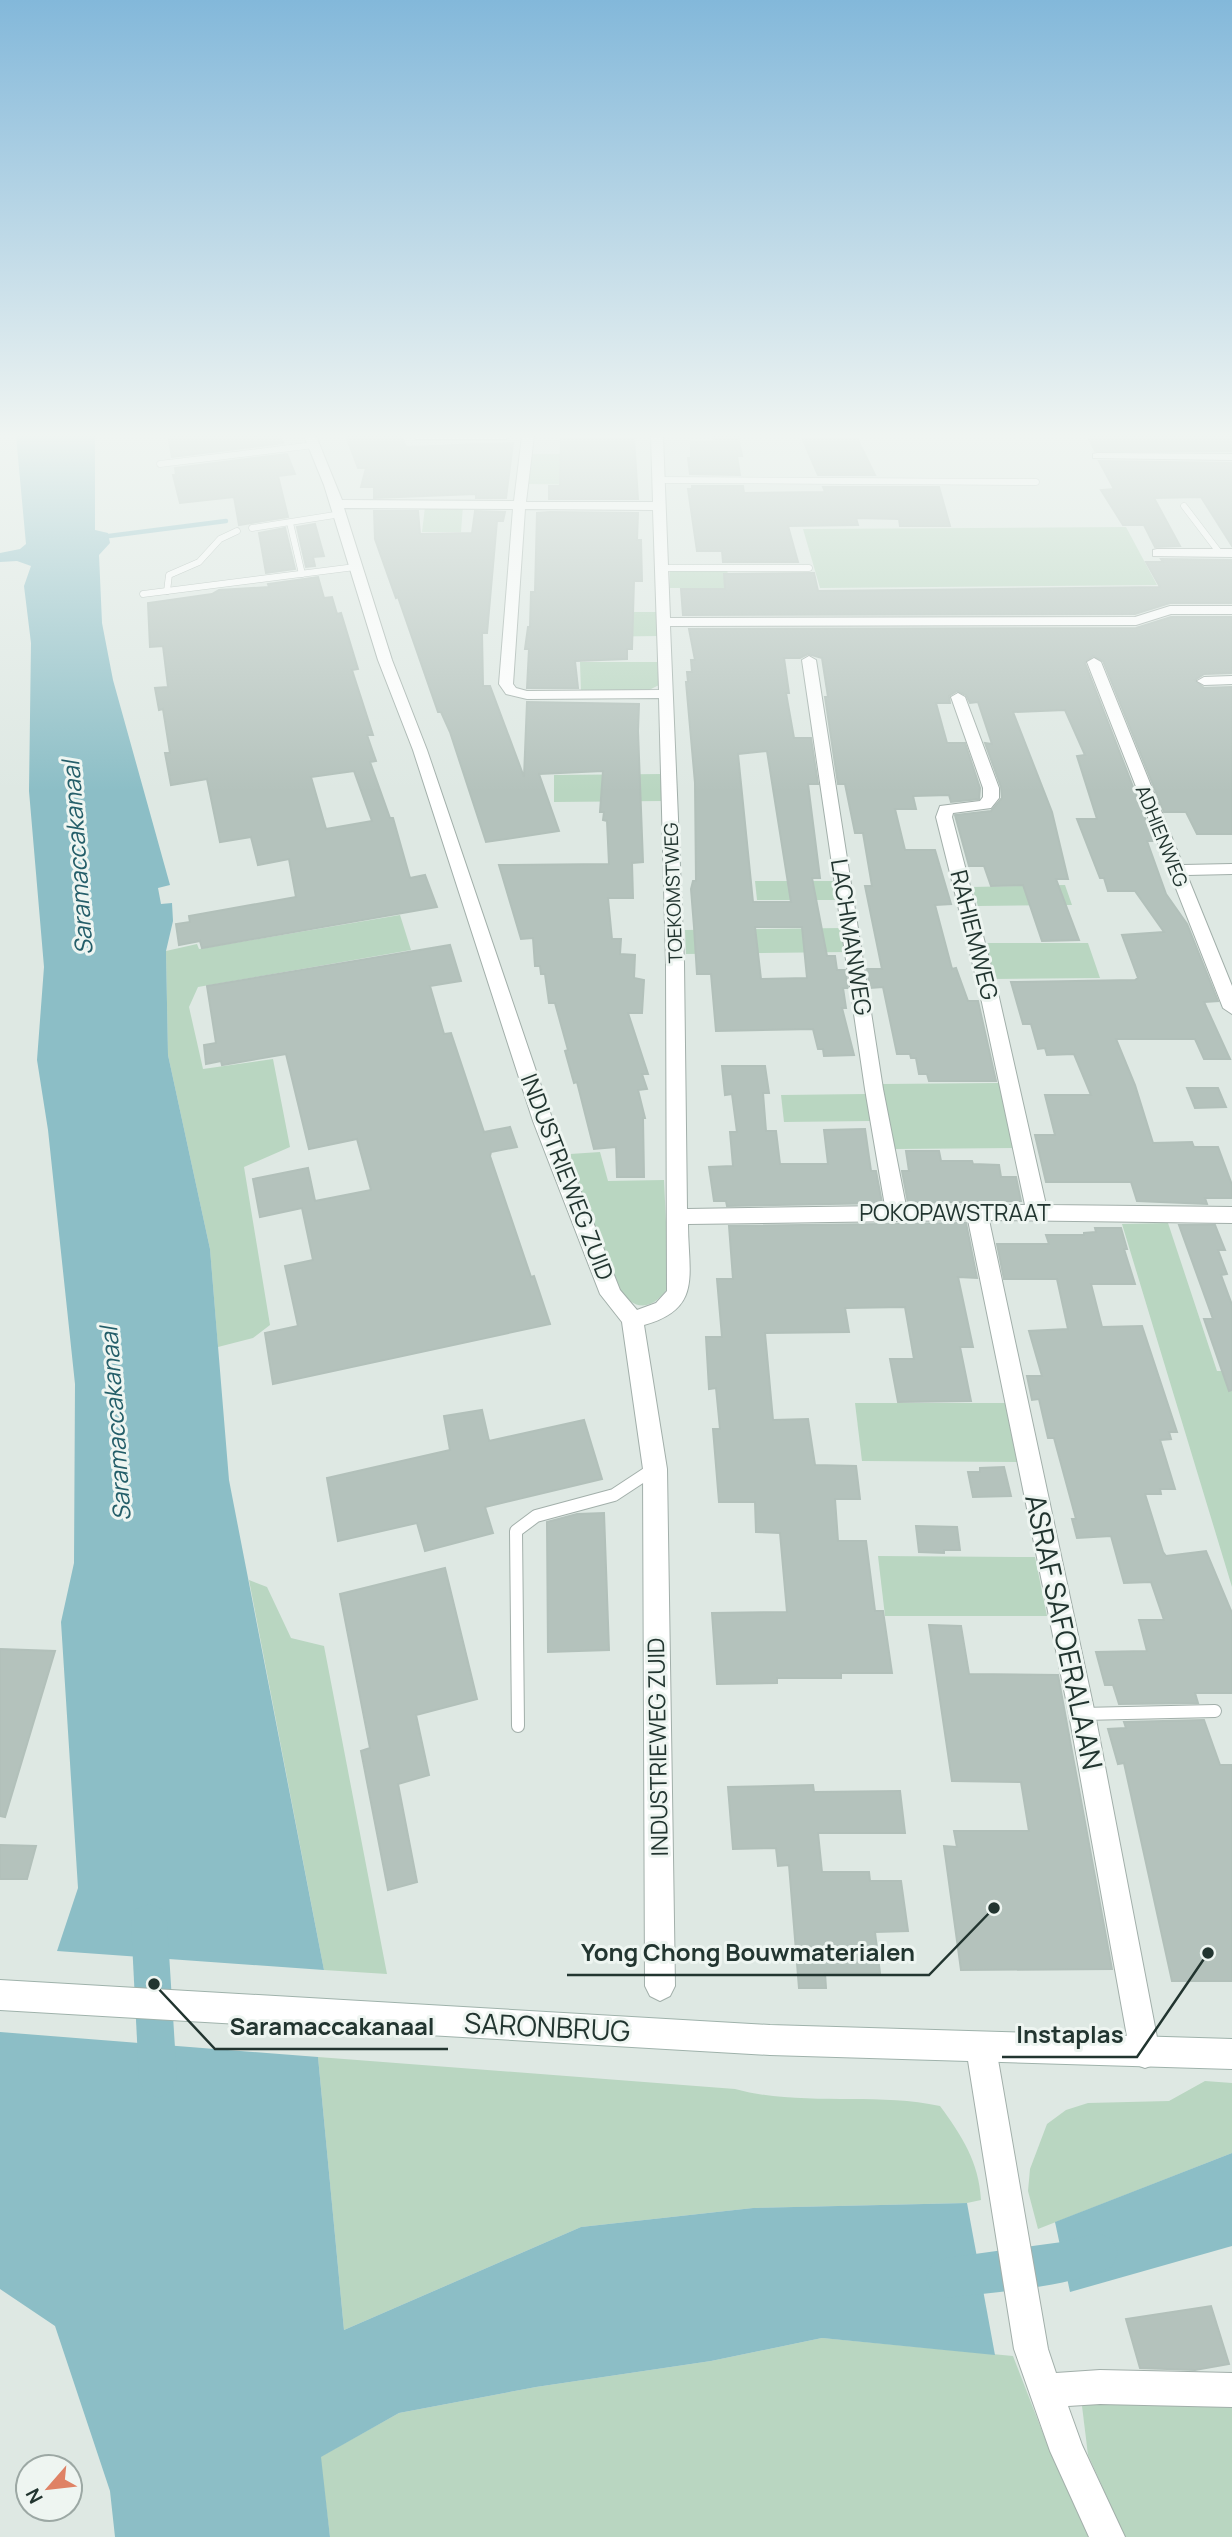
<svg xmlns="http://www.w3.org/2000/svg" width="1232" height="2537" font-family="Manrope,sans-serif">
<rect width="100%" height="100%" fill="#dee8e3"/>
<g fill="#b9d6c1">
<path d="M531,454h65l-2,31 -66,-1z"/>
<path d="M463,506l-2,26h-39l3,-25z"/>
<path d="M1126,527l31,58 -337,3 -17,-59z"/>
<path d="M727,569l3,19h-60v-18z"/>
<path d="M582,612h74l2,24 -76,1z"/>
<path d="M580,662h77l2,23 -10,5 -68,2z"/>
<path d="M661,774l2,27 -109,1v-27z"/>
<path d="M755,881h81l3,19h-82z"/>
<path d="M1065,885l7,20 -94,1 -6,-19z"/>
<path d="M400,915l11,35 -213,37 -9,20 14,62 70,-10 17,88 -46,20 26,158 -17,13 -35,9 -8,-98 -42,-194 -2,-104 31,-7 2,5z"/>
<path d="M842,928l4,24 -160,2 -1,-24z"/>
<path d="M982,943h106l12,35 -108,1z"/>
<path d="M999,1083l15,65 -119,1 -14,-65z"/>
<path d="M866,1094l4,27 -86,1 -3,-27z"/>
<path d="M600,1152l8,29 56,-1 5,106c-8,13 -23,27 -39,15 -25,-20 -48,-114 -60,-147z"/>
<path d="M1168,1223l49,148h15v216l-110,-363z"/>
<path d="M855,1403h150l12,59 -155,-1z"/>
<path d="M878,1556l157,1 12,59h-162z"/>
<path d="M249,1580l18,7 24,51 33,8 63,328 -63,-4z"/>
<path d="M318,2057l417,32c67,18 138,3 205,17 22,30 39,56 41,94l-14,3 -214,5 -172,19 -237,103z"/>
<path d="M1205,2081l27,2v70l-194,76 -10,-38 2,-22 17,-45 19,-14 22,-7 81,-2z"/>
<path d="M822,2338l191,18 31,80 45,101h-759l-10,-80 79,-44 137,-26 175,-26z"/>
<path d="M1095,2400l137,4v133h-107l-37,-82 -6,-49z"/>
</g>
<g fill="#8cbec6">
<path d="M16,436h79v94l13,3 2,10 -11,12 3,68 11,57 57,205 -12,3 3,16 11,-1 1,18 -7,30 2,104 42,194 19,231 95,490 -267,-19 21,-63 -17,-266 13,-59 1,-179 -27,-254 -11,-70 7,-93 -15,-176 2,-148 -7,-57 7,-20 -14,-5 -17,1v-9l20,-4 6,-5z"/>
<path d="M0,2032l318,25 26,273 237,-103 172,-19 214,-5 28,152 -173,-17 -111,23 -175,26 -137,26 -78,44 9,80h-215l-5,-46 -55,-165 -55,-37z"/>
<path d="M1232,2153v93l-162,46 -15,-70z"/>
</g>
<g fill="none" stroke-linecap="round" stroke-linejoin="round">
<path stroke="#8cbec6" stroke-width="4.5" d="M101,537l125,-16"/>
<g fill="#8cbec6" fill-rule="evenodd">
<path d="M149,1904l13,5 5,13 10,157 -6,13 -13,6 -13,-6 -6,-13 -8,-157 5,-13z"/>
<path d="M1098,2233l14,6 6,14 -6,14c-51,22 -111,24 -166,31l-14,-6 -6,-14 6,-14 14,-6 116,-16z"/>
</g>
</g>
<g fill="#b4c2bc" stroke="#b2c0ba" stroke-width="2" fill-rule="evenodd">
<path d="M168,436h112l3,7 -111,14z"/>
<path d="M346,436h55l5,11 107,-4 -7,55h-30v-4l-102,4v-11h-13l5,-19h-8z"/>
<path d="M713,436h25l4,20h-5l3,19 -50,-1 -2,-16h3v-16h23z"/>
<path d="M1137,436l95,1v14h-137l-7,-14z"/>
<path d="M634,438l4,61h-89v-13h11l1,-47z"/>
<path d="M802,438h55l18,37h-57z"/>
<path d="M287,454l8,20 -17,2 10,41 -49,8 -5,-28 -54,6 -7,-28h3l-1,-7z"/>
<path d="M1099,461l133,2v83l-31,-49 -47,1 26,48 -25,1 -11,-22h-21l-22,-35 13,-1z"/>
<path d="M692,486h51l1,7 81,-1 -2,-5h116l11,39h-50l-1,-7 -43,-1 2,7 -70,1 10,36h-75l-1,-11h-25l-9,-62h4z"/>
<path d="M374,511h44l2,23 52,-1 3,-22 30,1 -2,9h-6l-10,112h-5l1,53h7l34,91 3,-75 112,2 -1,27 5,131 -11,1 1,35h-25l4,41h9l-1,15 15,1 -1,23 10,2 -2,33h-14l20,61h-6l5,15 -9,1 7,28h-2l1,59h-27l-1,-30 -22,2 -17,-67 -3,1 -9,-32 3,-1 -13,-47h-6l-4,-29h-4l-1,-8h-5l-2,-28 -12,1 -22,-74 110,-1 -2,-43 -4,-1 1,-8h-4l3,-41 -64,3 20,57 -73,11 -36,-110 -9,-20h-3l-40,-115 -2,1 -21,-59z"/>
<path d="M550,512l88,1 -1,27h4l1,41h-8l-2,68h-5v10l-52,2 3,27h-51l2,-39h-4l3,-22h2l1,-35h4l2,-79z"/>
<path d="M315,524l9,32 -11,1 2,9 -9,1 -9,-40z"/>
<path d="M285,528l10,41 -29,4 -7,-40z"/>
<path d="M1161,559l71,1v43h-62l-35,11 -452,1 -2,-26h44l-1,-15 90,-1 4,18 342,-4 -14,-25h17z"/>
<path d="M318,577l6,21 8,-1 5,17 4,-1 17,56 -6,1 21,65h-6l9,26 -6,1 20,56h3l17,60 15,-3 12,32 -235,41 -2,-7 -21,4 -3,-21 14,-2 -1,-6 107,-19 -7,-38 -31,6 -7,-28 -31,5 -13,-63 -36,6 -6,-32h5l-7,-44 -4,1 -4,-22 13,-1 -5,-41 -13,1 -2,-44 64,-9 7,-4 50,-3 -1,-3zM354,771l18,50 -46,8 -15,-52z"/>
<path d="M1171,617h61v56l-28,1 -9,6 9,8 28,-1v147h-35l-11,-22h-22l-61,-151 -10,-5 -8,7 69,178h-7l19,53 21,30 31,77 -14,1 26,57h-26l-9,-20h-79l19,46 18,58 39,-1 2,5h24l14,38v13h-27l2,6 -70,-3 -6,-19h-85l-11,-47h20l-10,-40h46l-17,-41 -27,1 -2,-7 -7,1 -7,-25h-8l-12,-42 124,-2 3,-2 -16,-43 42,-3 -29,-41h-27l-4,-13h-4l-23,-59h20l-20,-63 8,-1 -20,-45 -52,2 39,100 16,67h-12l23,61 -37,1 -19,-56 -32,1 -7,-20h-15l-14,-51 36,-4 11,-13 -1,-11 -16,-44 7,1 -14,-42 -8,1 -4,-8 -9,-4 -8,5 1,7h-14l11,40h18l15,45 -1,11 -28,3 -2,-7 -36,1 3,13h-21l10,41h30l16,54 -16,1 17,64 4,-1 12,33h10l18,80h-67l-2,-7h-8l-3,-16h-5l-1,-4h-13l-14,-67 -13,1 -3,-19h15l-17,-83h7l-9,-53h-8l-10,-49h-7l-13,-87h3l-6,-39 -14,-4 -8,4h-16l5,35h-3l8,45h17l7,46h-10l12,94h-8l15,78h8l2,14h8l3,18h-5l3,20h-4l12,47 -30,1 -1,-7h-5l-5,-20 -97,2 -5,-57h-14l-3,-47 -3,-38 2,-8h3l-1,-98 -9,-101h2l-1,-10h5l-1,-12h4l-6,-31 447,-1zM767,751l24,151h-38l-15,-148zM755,927h47l5,51 -46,1z"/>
<path d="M450,945l11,36 -31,5 14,48 7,-1 33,99 26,-5 7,20 -26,5 -1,4 41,121 3,-1 16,48 -277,60 -8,-51 33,-7 -13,-60 28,-6 -11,-52 -42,9 -7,-38 55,-11 7,33 56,-11 -14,-51 -48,10 -23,-95 -64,11 -1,-4 -15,3 -2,-19 12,-2 -9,-57z"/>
<path d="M722,1066h43l4,27h-6l3,38h10l4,33h48l-4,-34 41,-1 6,42h5l6,32 -155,3 -1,-5h-12l-5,-34 24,-1 -3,-34h7l-5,-38 -7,1z"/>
<path d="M1187,1088h31l8,19 -31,1z"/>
<path d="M906,1151h33l2,10h31l1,3 26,1 2,12h15l5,24 -113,2 -6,-32h7z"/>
<path d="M966,1223l11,55 -19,-1 15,70h-13l11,54 -73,1 -8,-43h24l-9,-52 -60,1 4,24 -84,1 8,87 35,-1 7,46 41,1 4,33h-25l3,42h28l9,70h8l9,62h-51v5h-64v5l-60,1 -5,-71 75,-1 -7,-79 -24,-1 -1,-30h-36l-6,-73h7l-4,-41 -7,1 -3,-52h16l-5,-58h16l-4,-53z"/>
<path d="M1179,1225h36l10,25h-7l9,24 -6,1 11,30v85l-3,1 -25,-72h9z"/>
<path d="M1095,1228h26l6,21h-3l11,35h-44l11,43 40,-1 35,106h-8l2,7 -11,1 15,49h-15l1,5h-16l18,58 3,4 40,-5 26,62v80h-37l3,10 -79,1 -6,-19h-8l-9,-33 51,-1 -8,-31h25l-13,-38 -27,1 -13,-47 -34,2 -5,-19h4l-22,-81h-6l-9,-39 -7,1 -5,-24h15l-13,-45 39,-2 -11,-50h-53l-7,-35h52l-3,-9h38v-2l12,-1z"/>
<path d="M482,1410l7,31 95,-21 18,59 -117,28 8,26 -68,18 -8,-28 -79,18 -11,-63 123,-28 -6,-34z"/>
<path d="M1004,1467l7,29 -38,1 -5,-25h12v-4z"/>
<path d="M604,1513l5,137 -61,2 -1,-130 30,-8z"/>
<path d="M916,1526l41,1 3,23h-16v3l-25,-1z"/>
<path d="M445,1568l32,131 -61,16 13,60 -31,9 19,98 -29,8 -27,-139 9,-3 -30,-154z"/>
<path d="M929,1625l32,1 8,48 89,1 54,294 -151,1 -17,-124 13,1 -3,-16h75l-8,-49 -69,-1z"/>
<path d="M0,1649l55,2 -50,166 -5,-1z"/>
<path d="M1204,1720l16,45h12v216h-60l-48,-218 -6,1 -10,-35 18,-1 -2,-6z"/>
<path d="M813,1785l1,7 86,-1 5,42h-87l4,39h47l1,9h31l7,50 -33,1 5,41h-55l1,15h-27l-10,-123 -11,1 -2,-18 -43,1 -5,-62z"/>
<path d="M0,1845l36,1 -9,33h-27z"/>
<path d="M1211,2306l18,58 -34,6 -55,-2 -14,-49z"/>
</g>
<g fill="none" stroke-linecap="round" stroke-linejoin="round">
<g stroke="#a2afaa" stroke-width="7">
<g id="lane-far1">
<path d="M160,464l154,-19"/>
<path d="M659,480l377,2"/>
<path d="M1184,506l35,46"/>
<path d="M290,523l12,51"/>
<path d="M252,528l89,-14"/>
<path d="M662,568h147"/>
<path d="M167,591l2,-16 30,-13 21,-23 17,-8"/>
<path d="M143,594l212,-27"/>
</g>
</g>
<g stroke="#a2afaa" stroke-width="14">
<g id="lane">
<path d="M1082,1714l133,-3"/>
<path d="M518,1726l-2,-195 20,-15 78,-21 38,-25"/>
</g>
</g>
<g stroke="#a2afaa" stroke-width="2">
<g id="street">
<path d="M304,436h12l26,64 172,1 8,-65h12l-8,66h127l-2,-66h12l7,182 465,-1 35,-11h62v8h-61l-35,11 -466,1 14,337 3,246 198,-3 -20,-117 -63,-429 7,-4 7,4 67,429 23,117 119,-1 -45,-212 -44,-176 4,-11 40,-5 3,-4v-9l-32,-91 7,-4 7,4 34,91v10l-8,10 -38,5 -1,4 46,176 48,212 186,2v16l-243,-3 106,494 65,339 -4,11 -11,4 -11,-4 -4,-11 -61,-339 -101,-494 -280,4c0,50 15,85 -44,101l23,144 8,517 -5,10 -10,5 -10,-5 -5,-10 -2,-517 -21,-147 -22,-28 -67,-173 -120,-371 -35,-90 -54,-175zM344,508l169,1 -14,175 7,10 21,5 132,-1 7,265 1,328 -11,12 -19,7 -17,-20 -67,-169 -126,-371 -35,-90zM525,509l128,1 6,180 -132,1 -11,-3 -3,-4z"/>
<path d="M411,436h100l-5,3h-90z"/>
<path d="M1097,453l135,1v6l-139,-2v-4z"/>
<path d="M1157,549h75v8l-79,-1v-6z"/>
<path d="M1094,658l7,4 82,203 49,-1v10l-45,1 45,111v28l-9,-6 -136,-346z"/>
<path d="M1232,676v8l-28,1 -7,-4 7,-4z"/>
<path d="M981,2033l11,4 4,11 52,301 8,24 44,-3 132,3v34l-132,-3 -32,2 14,39 43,92h-36l-39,-86 -36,-102 -48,-301 4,-11z"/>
</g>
</g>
<g stroke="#9fb2ab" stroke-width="2">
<path id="secondary" d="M0,1980l770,45 462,14v30l-462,-14 -770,-45z"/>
</g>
<use href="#lane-far1" stroke="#fff" stroke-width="6"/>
<use href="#lane" stroke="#fff" stroke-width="12"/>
<use href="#street" fill="#fff" fill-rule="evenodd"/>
<use href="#secondary" fill="#fff" fill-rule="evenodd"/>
</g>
<linearGradient id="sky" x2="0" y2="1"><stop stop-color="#83b8da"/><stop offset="0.55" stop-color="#f0f5f2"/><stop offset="1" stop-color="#f0f5f2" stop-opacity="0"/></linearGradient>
<rect width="1232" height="792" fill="url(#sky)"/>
<g text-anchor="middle" stroke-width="6" stroke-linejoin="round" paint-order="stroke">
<g font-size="19" fill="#223530" stroke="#eef5f1">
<text transform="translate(1162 836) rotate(68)" y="7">ADHIENWEG</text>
<text transform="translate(673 893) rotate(-92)" y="7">TOEKOMSTWEG</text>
</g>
<g font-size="23" fill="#223530" stroke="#eef5f1">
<text transform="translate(974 935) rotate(76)" y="8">RAHIEMWEG</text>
<text transform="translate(851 937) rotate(81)" y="8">LACHMANWEG</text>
<text transform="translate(567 1177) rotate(69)" y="8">INDUSTRIEWEG ZUID</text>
<text x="955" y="1221">POKOPAWSTRAAT</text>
<text transform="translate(658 1747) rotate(-91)" y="8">INDUSTRIEWEG ZUID</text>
</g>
<g font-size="24" font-style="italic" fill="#245e69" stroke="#eef5f1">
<text transform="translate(78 858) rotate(-94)" y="8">Saramaccakanaal</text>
<text transform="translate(116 1424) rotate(-94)" y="8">Saramaccakanaal</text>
</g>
<g font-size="28" fill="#223530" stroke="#eef5f1">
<text transform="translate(1064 1632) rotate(78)" y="10">ASRAF SAFOERALAAN</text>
<text transform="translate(547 2027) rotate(3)" y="10">SARONBRUG</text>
</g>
</g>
<path fill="none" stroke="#223530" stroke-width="2.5" d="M994 1908L929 1975H567M154 1984L215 2049H448M1208 1953L1137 2057H1002"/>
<g fill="#223530" stroke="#eef5f1" stroke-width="2.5">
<circle cx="994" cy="1908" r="7"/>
<circle cx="154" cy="1984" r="7"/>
<circle cx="1208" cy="1953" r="7"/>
</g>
<g font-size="24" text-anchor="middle" font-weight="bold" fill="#223530" stroke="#eef5f1" stroke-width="6" stroke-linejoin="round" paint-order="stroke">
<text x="748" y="1961">Yong Chong Bouwmaterialen</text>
<text x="332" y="2035">Saramaccakanaal</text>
<text x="1070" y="2043">Instaplas</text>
</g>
<g transform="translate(49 2488) rotate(242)"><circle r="33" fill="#eef5f1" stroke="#9ca8a4" stroke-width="2"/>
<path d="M0-5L12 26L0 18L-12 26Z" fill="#df8265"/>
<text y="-10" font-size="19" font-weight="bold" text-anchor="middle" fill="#223530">N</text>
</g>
</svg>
